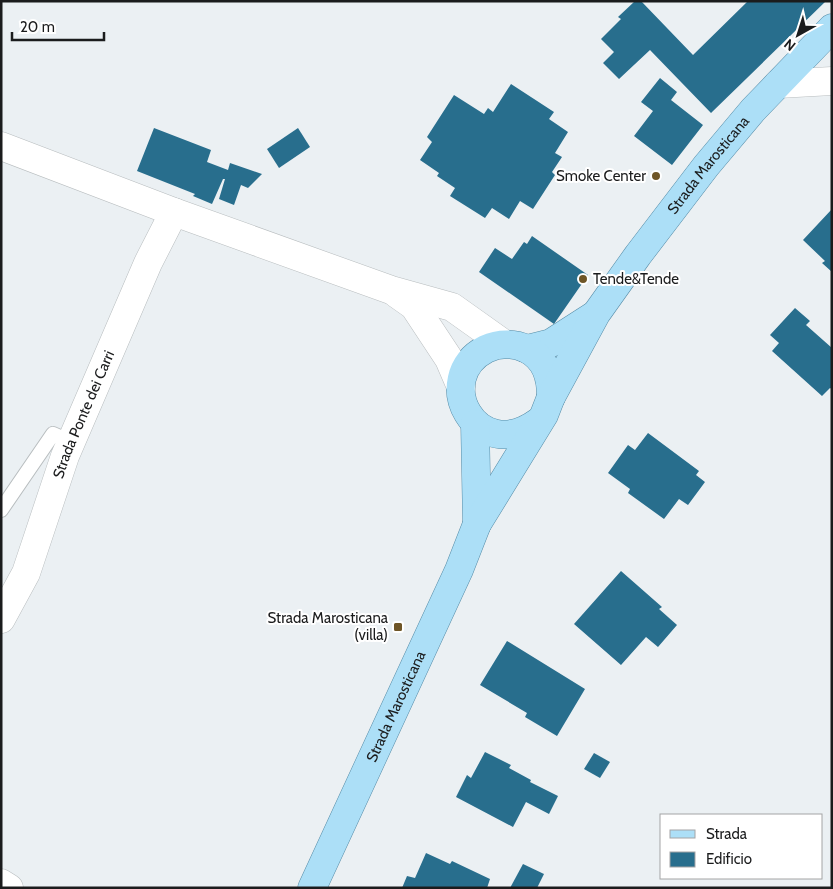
<svg xmlns="http://www.w3.org/2000/svg" width="833" height="889" font-family="Cabin,sans-serif">
<rect width="100%" height="100%" fill="#ebf0f3"/>
<g fill="#286e8d">
<path d="M635,1h6l52,54 55,-54h78l-115,112 -61,-63 -31,29 -16,-16 11,-11 -13,-13 20,-20 -3,-2z"/>
<path d="M660,78l17,14 -6,8 32,25 -31,40 -38,-29 19,-25 -12,-9z"/>
<path d="M511,84l43,28 -5,7 19,13 -13,21 7,4 -10,15 3,3 -22,34 -13,-8 -11,18 -17,-11 -7,10 -35,-22 5,-8 -18,-12 2,-3 -19,-13 12,-18 -5,-5 27,-42 30,19 4,-6 5,4z"/>
<path d="M154,128l57,22 -4,12 21,8 2,-7 32,11 -14,14 -7,-3 -7,20 -15,-6 6,-20h-2l-11,25 -19,-8 2,-2 -58,-23z"/>
<path d="M298,128l12,19 -31,21 -12,-19z"/>
<path d="M832,209v63l-10,-9 3,-2 -22,-21z"/>
<path d="M532,236l56,39 -34,49 -75,-52 16,-24 17,11 12,-17 3,2z"/>
<path d="M795,308l15,13 -4,4 26,23v41l-2,-1 -8,8 -50,-45 7,-8 -9,-8z"/>
<path d="M648,433l51,38 -3,4 9,7 -17,23 -9,-6 -15,20 -36,-26 2,-4 -22,-16 20,-28 7,5z"/>
<path d="M621,571l41,36 -3,2 18,16 -19,22 -12,-10 -25,28 -47,-41z"/>
<path d="M507,641l78,48 -28,47 -32,-19 2,-4 -47,-28z"/>
<path d="M485,752l26,13 -2,3 22,12 -1,2 28,14 -9,18 -23,-12 -13,25 -57,-30 11,-22 4,3z"/>
<path d="M594,753l16,9 -10,16 -16,-9z"/>
<path d="M426,853l24,11 2,-3 38,18 -3,9h-85l5,-12 8,2z"/>
<path d="M523,864l21,10 -7,14h-27z"/>
</g>
<g fill="none" stroke-linecap="round" stroke-linejoin="round">
<g stroke="#b8bdbf" stroke-width="16">
<path id="lane" d="M1,510l52,-76 18,8"/>
</g>
<g stroke="#b8bdbf" stroke-width="29">
<g id="street">
<path d="M778,84l54,-3"/>
<path id="s1" d="M1,619l25,-46 39,-117 83,-193 26,-51"/>
<path d="M1,883l8,5"/>
</g>
</g>
<g stroke="#b8bdbf" stroke-width="29">
<g id="secondary">
<path d="M1,146l173,66 217,78 61,17 52,37"/>
<path d="M397,294l17,12 35,53 12,28"/>
</g>
</g>
<g stroke="#568ca7" stroke-width="29">
<g id="primary">
<path d="M527,349l24,-6 42,-27"/>
<path d="M538,422c-62,45 -108,-44 -52,-73 13,-6 28,-6 41,0 19,10 24,28 24,48"/>
<path d="M475,424l2,100"/>
<path id="s2" d="M312,888l147,-318 18,-46 67,-109 7,-18 45,-83 42,-59 68,-89 47,-56 79,-82"/>
</g>
</g>
<use href="#lane" stroke="#fff" stroke-width="14"/>
<use href="#street" stroke="#fff" stroke-width="28"/>
<use href="#secondary" stroke="#fff" stroke-width="28"/>
<use href="#primary" stroke="#acdff7" stroke-width="28"/>
</g>
<g fill="#6e5526" stroke="#fff" stroke-width="2">
<circle cx="656" cy="176" r="5"/>
<circle cx="583" cy="279" r="5"/>
<rect x="393" y="622" width="10" height="10" rx="2.5"/>
</g>
<g text-anchor="middle" stroke-width="4" stroke-linejoin="round" paint-order="stroke">
<g font-size="15" fill="#1b1c1d" stroke="#fff">
<text dy="5" stroke="none"><textPath href="#s2" startOffset="828">Strada Marosticana</textPath></text>
<text dy="5" stroke="none"><textPath href="#s1" startOffset="221">Strada Ponte dei Carri</textPath></text>
<text dy="5" stroke="none"><textPath href="#s2" startOffset="200">Strada Marosticana</textPath></text>
</g>
<g font-size="15" fill="#1b1c1d" stroke="#fff" text-anchor="end">
<text x="646" y="181">Smoke Center</text>
<text x="593" y="284" text-anchor="start">Tende&amp;Tende</text>
<text x="388" y="623">Strada Marosticana<tspan x="388" dy="17">(villa)</tspan></text>
</g>
</g>
<rect width="833" height="889" fill="none" stroke="#1b1c1d" stroke-width="5"/>
<rect x="660" y="814" width="162" height="65" fill="#ffffff" stroke="#a4a4a5"/>
<rect x="670" y="830" width="25" height="8" fill="#acdff7" stroke="#a4a4a5"/>
<text x="706" y="839" font-size="15" fill="#1b1c1d">Strada</text>
<rect x="670" y="852" width="25" height="15" fill="#286e8d" stroke="#a4a4a5"/>
<text x="706" y="864" font-size="15" fill="#1b1c1d">Edificio</text>
<g transform="translate(798 35) rotate(219)" stroke="#ffffff" stroke-width="4" paint-order="stroke">
<path d="M0-4L9 19L0 12L-9 19Z" fill="#1b1c1d"/>
<text y="-8" font-size="14" font-weight="bold" text-anchor="middle" fill="#1b1c1d">N</text>
</g>
<path d="M12 32v8h92v-8" fill="none" stroke="#1b1c1d" stroke-width="2.5"/>
<text x="20" y="32" font-size="15" fill="#1b1c1d" stroke="#ffffff" stroke-width="4" paint-order="stroke">20 m</text>
</svg>
